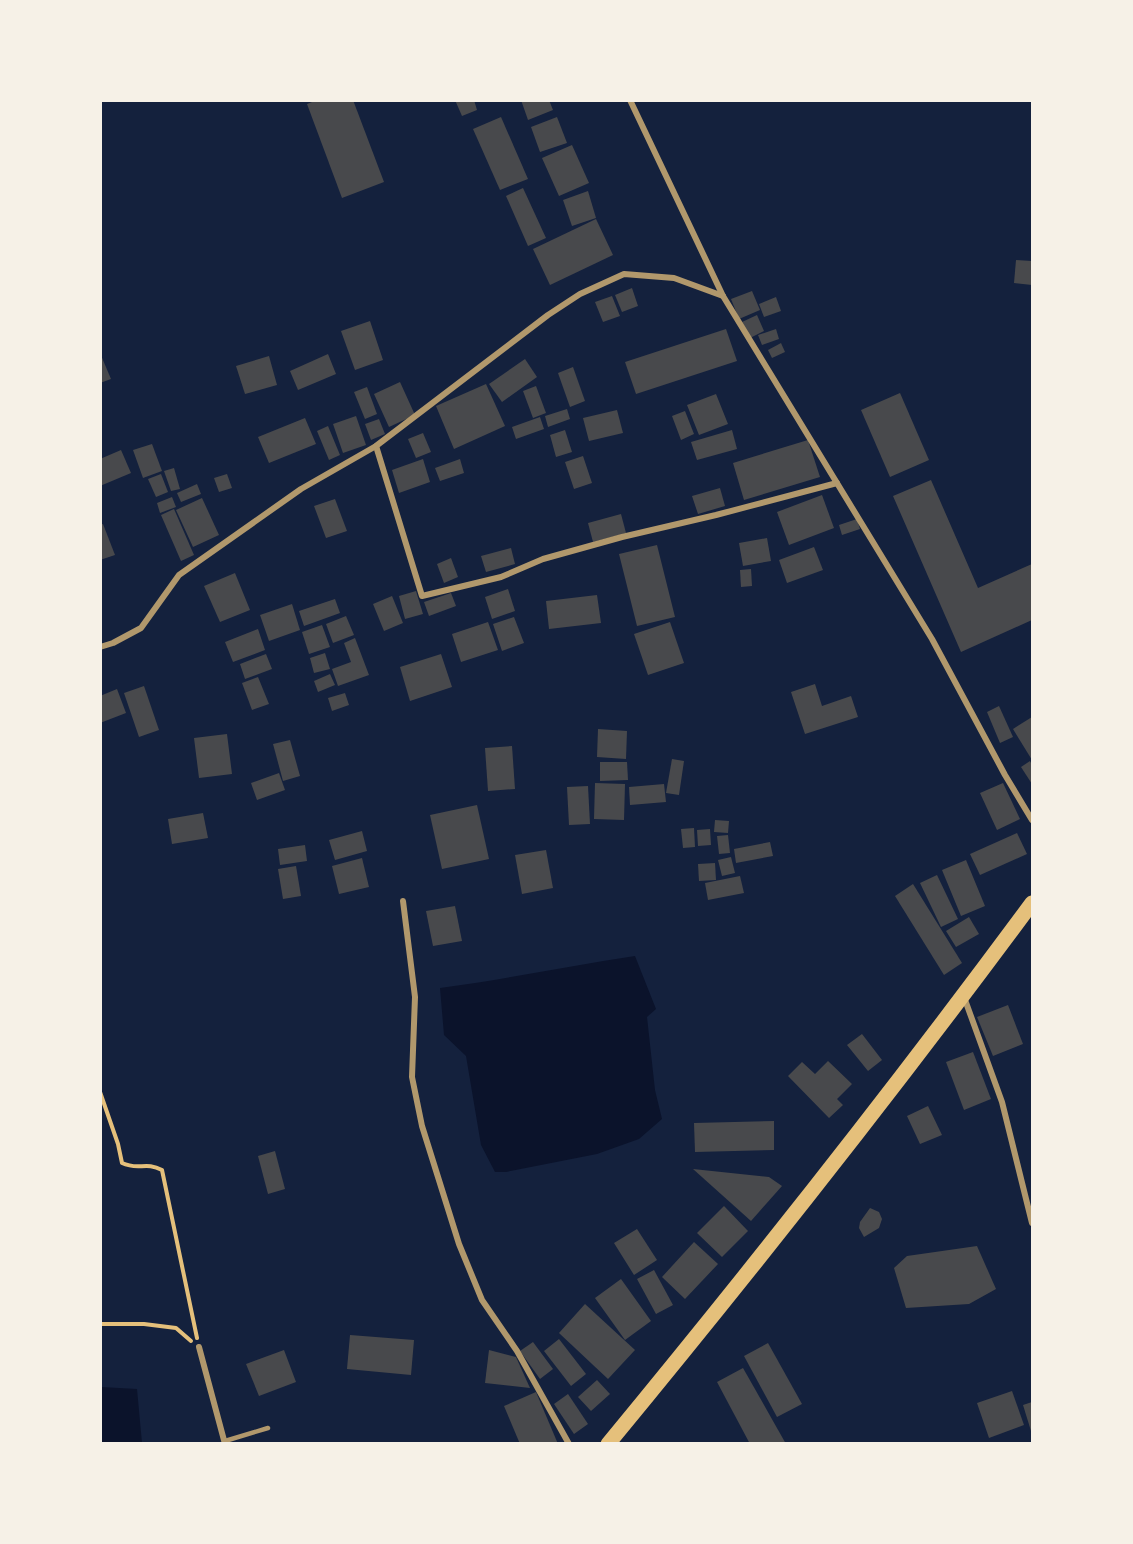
<svg xmlns="http://www.w3.org/2000/svg" width="1133" height="1544" font-family="'DM Sans',sans-serif">
<rect width="100%" height="100%" fill="#14213d"/>
<g fill="#0b132b">
<path d="M635,956l21,53 -9,8 8,73 7,29 -23,20 -42,15 -91,18h-11l-14,-27 -15,-89 -22,-21 -4,-47c66,-9 130,-22 195,-32z"/>
<path d="M101,1387l36,2 5,54h-41z"/>
</g>
<g fill="#48494c">
<path d="M317,100h36l31,82 -42,16 -35,-94z"/>
<path d="M455,100h19l3,10 -15,6z"/>
<path d="M521,100h28l4,10 -25,10z"/>
<path d="M501,117l27,62 -28,11 -27,-61z"/>
<path d="M557,117l10,26 -27,9 -9,-25z"/>
<path d="M572,145l17,38 -30,13 -17,-38z"/>
<path d="M523,188l23,50 -18,8 -22,-50z"/>
<path d="M588,191l8,27 -24,8 -9,-26z"/>
<path d="M596,219l17,36 -63,30 -17,-36z"/>
<path d="M1016,260l16,1v24l-18,-2z"/>
<path d="M632,288l6,18 -16,6 -7,-17z"/>
<path d="M752,291l8,19 -21,9 -8,-20z"/>
<path d="M612,296l8,20 -17,6 -8,-20z"/>
<path d="M776,297l5,14 -17,6 -5,-13z"/>
<path d="M757,315l7,16 -14,7 -8,-16z"/>
<path d="M370,321l13,39 -28,10 -14,-39z"/>
<path d="M726,329l11,32 -101,33 -11,-32z"/>
<path d="M776,329l3,10 -17,6 -4,-10z"/>
<path d="M781,343l4,9 -13,6 -4,-8z"/>
<path d="M100,353l11,26 -11,4z"/>
<path d="M328,354l8,20 -38,16 -8,-19z"/>
<path d="M269,356l8,29 -32,9 -9,-28z"/>
<path d="M525,359l12,18 -35,25 -13,-18z"/>
<path d="M573,367l12,34 -15,6 -12,-34z"/>
<path d="M400,382l15,33 -26,12 -15,-33z"/>
<path d="M486,384l19,42 -51,23 -18,-43z"/>
<path d="M536,386l10,27 -13,5 -10,-27z"/>
<path d="M367,387l10,27 -12,5 -11,-27z"/>
<path d="M900,393l29,67 -39,17 -29,-67z"/>
<path d="M716,394l12,30 -29,11 -12,-30z"/>
<path d="M567,409l3,10 -22,8 -3,-11z"/>
<path d="M617,410l6,23 -34,8 -6,-23z"/>
<path d="M685,411l9,23 -13,6 -9,-24z"/>
<path d="M356,416l10,29 -23,8 -10,-29z"/>
<path d="M540,417l4,12 -28,10 -4,-12z"/>
<path d="M305,418l11,26 -47,19 -11,-26z"/>
<path d="M379,419l6,15 -14,6 -6,-16z"/>
<path d="M328,426l12,29 -11,5 -12,-29z"/>
<path d="M565,430l7,22 -16,5 -6,-22z"/>
<path d="M732,430l5,19 -40,11 -6,-18z"/>
<path d="M423,433l8,19 -15,6 -8,-19z"/>
<path d="M808,440l12,37 -76,23 -11,-37z"/>
<path d="M152,444l10,27 -19,7 -10,-28z"/>
<path d="M121,450l10,23 -31,13v-27z"/>
<path d="M583,456l9,27 -18,6 -9,-27z"/>
<path d="M423,459l7,23 -31,11 -7,-23z"/>
<path d="M460,459l4,14 -24,8 -5,-13z"/>
<path d="M174,468l6,21 -9,2 -7,-20z"/>
<path d="M161,474l7,18 -12,5 -8,-18z"/>
<path d="M227,474l5,14 -13,4 -5,-14z"/>
<path d="M931,480l47,108 54,-24v56l-71,32 -68,-156z"/>
<path d="M197,484l4,10 -20,8 -4,-9z"/>
<path d="M720,488l5,18 -27,8 -6,-18z"/>
<path d="M822,495l12,33 -45,17 -12,-33z"/>
<path d="M172,497l4,10 -16,6 -3,-10z"/>
<path d="M202,498l17,37 -26,12 -17,-37z"/>
<path d="M335,499l12,32 -21,7 -12,-32z"/>
<path d="M174,509l20,46 -13,6 -20,-46z"/>
<path d="M621,514l5,19 -33,9 -5,-19z"/>
<path d="M857,519l3,10 -18,6 -3,-10z"/>
<path d="M103,524l12,31 -15,5v-35z"/>
<path d="M767,538l4,23 -28,5 -4,-23z"/>
<path d="M657,545l18,72 -38,9 -18,-72z"/>
<path d="M814,547l9,23 -36,13 -8,-23z"/>
<path d="M511,548l4,16 -29,8 -5,-16z"/>
<path d="M451,558l7,19 -14,6 -7,-19z"/>
<path d="M751,569l1,17 -11,1 -1,-17z"/>
<path d="M235,573l15,37 -30,12 -16,-36z"/>
<path d="M508,589l7,22 -23,8 -7,-22z"/>
<path d="M416,591l7,23 -18,5 -6,-23z"/>
<path d="M451,593l5,13 -27,10 -5,-14z"/>
<path d="M597,595l4,28 -52,6 -3,-28z"/>
<path d="M392,596l11,27 -19,8 -11,-27z"/>
<path d="M335,599l5,14 -36,13 -5,-15z"/>
<path d="M292,604l8,26 -31,11 -9,-26z"/>
<path d="M346,616l8,19 -21,8 -7,-19z"/>
<path d="M514,617l10,26 -22,8 -9,-27z"/>
<path d="M488,622l10,28 -37,12 -9,-28z"/>
<path d="M670,622l14,41 -36,12 -14,-41z"/>
<path d="M322,625l8,22 -21,7 -7,-22z"/>
<path d="M258,629l7,21 -32,12 -8,-20z"/>
<path d="M355,638l14,37 -31,11 -6,-17 19,-7 -7,-19z"/>
<path d="M325,653l5,16 -16,4 -4,-15z"/>
<path d="M266,654l6,15 -27,10 -5,-15z"/>
<path d="M441,654l11,33 -42,14 -10,-34z"/>
<path d="M330,674l5,11 -17,7 -4,-11z"/>
<path d="M258,677l11,27 -17,6 -10,-27z"/>
<path d="M815,684l7,22 29,-10 7,21 -53,17 -14,-42z"/>
<path d="M144,686l15,44 -20,7 -15,-44z"/>
<path d="M117,689l9,24 -26,10v-27z"/>
<path d="M345,693l4,12 -17,6 -4,-13z"/>
<path d="M999,706l14,31 -13,6 -13,-31z"/>
<path d="M1032,717v43l-19,-31z"/>
<path d="M598,729l29,2 -1,28 -29,-2z"/>
<path d="M227,734l5,40 -33,4 -5,-40z"/>
<path d="M290,740l10,36 -17,5 -10,-37z"/>
<path d="M512,746l3,43 -27,2 -3,-43z"/>
<path d="M672,759l12,2 -5,34 -13,-2z"/>
<path d="M1030,761l2,4v19l-11,-17z"/>
<path d="M600,762h27l1,18 -28,1z"/>
<path d="M279,773l6,17 -28,10 -6,-17z"/>
<path d="M595,783l30,1 -1,36 -30,-1z"/>
<path d="M1003,783l17,36 -23,11 -17,-37z"/>
<path d="M664,784l2,18 -36,3 -1,-18z"/>
<path d="M588,786l2,38 -21,1 -2,-38z"/>
<path d="M477,805l12,54 -47,10 -12,-54z"/>
<path d="M203,813l5,25 -36,6 -4,-25z"/>
<path d="M715,820l14,1 -1,12 -14,-1z"/>
<path d="M694,828l1,19 -12,1 -2,-19z"/>
<path d="M710,829l1,16 -13,1 -1,-16z"/>
<path d="M362,831l5,20 -32,9 -6,-20z"/>
<path d="M1017,833l10,21 -47,21 -10,-21z"/>
<path d="M728,835l2,18 -11,1 -2,-18z"/>
<path d="M770,842l3,14 -37,7 -2,-14z"/>
<path d="M305,845l2,16 -27,4 -2,-16z"/>
<path d="M546,850l7,38 -31,6 -7,-39z"/>
<path d="M731,857l4,16 -13,3 -4,-16z"/>
<path d="M362,858l7,29 -30,7 -7,-28z"/>
<path d="M966,860l19,46 -24,10 -19,-46z"/>
<path d="M715,863l1,17 -17,1 -1,-17z"/>
<path d="M296,866l5,30 -18,3 -5,-30z"/>
<path d="M937,875l21,44 -17,8 -21,-44z"/>
<path d="M740,876l4,17 -36,7 -3,-17z"/>
<path d="M913,884l49,79 -18,12 -49,-79z"/>
<path d="M455,906l7,35 -29,5 -7,-35z"/>
<path d="M969,917l10,17 -23,13 -10,-16z"/>
<path d="M1008,1005l15,39 -30,12 -16,-39z"/>
<path d="M862,1034l20,26 -14,11 -21,-26z"/>
<path d="M973,1052l18,47 -27,11 -18,-48z"/>
<path d="M828,1061l24,23 -15,15 6,6 -14,13 -41,-42 14,-14 13,12z"/>
<path d="M928,1106l14,29 -22,9 -13,-28z"/>
<path d="M774,1121v29l-79,2 -1,-29z"/>
<path d="M275,1151l10,38 -17,5 -10,-38z"/>
<path d="M693,1169l76,8 13,9 -31,35z"/>
<path d="M724,1206l24,25 -26,26 -25,-24z"/>
<path d="M870,1208l9,4 3,7 -3,9 -15,9 -5,-9 1,-6z"/>
<path d="M637,1229l20,31 -23,15 -20,-32z"/>
<path d="M694,1242l24,22 -33,35 -23,-22z"/>
<path d="M977,1246l19,43 -27,15 -63,4 -12,-40 13,-12z"/>
<path d="M654,1270l19,35 -17,9 -19,-35z"/>
<path d="M621,1279l30,42 -26,19 -30,-42z"/>
<path d="M585,1304l50,46 -27,29 -49,-46z"/>
<path d="M350,1335l64,5 -3,35 -64,-6z"/>
<path d="M559,1339l27,35 -15,12 -27,-35z"/>
<path d="M533,1342l20,27 -13,10 -20,-28z"/>
<path d="M768,1343l34,61 -25,13 -33,-61z"/>
<path d="M284,1350l12,32 -37,14 -13,-32z"/>
<path d="M489,1350l27,7 14,31 -45,-5z"/>
<path d="M743,1368l43,76h-36l-33,-62z"/>
<path d="M597,1380l13,14 -19,17 -13,-14z"/>
<path d="M1012,1391l12,34 -35,13 -12,-35z"/>
<path d="M536,1392l22,52h-38l-16,-38z"/>
<path d="M568,1394l20,30 -14,10 -20,-30z"/>
<path d="M1032,1402v28l-1,1 -8,-26z"/>
</g>
<g fill="none" stroke-linecap="round" stroke-linejoin="round">
<g stroke="#e5c07b" stroke-width="4">
<path d="M100,1092l18,52 4,19c17,8 23,-2 40,7l35,168"/>
<path d="M100,1324h44l32,4 15,13"/>
</g>
<path stroke="#b1986c" stroke-width="4.5" d="M225,1441l43,-13"/>
<g stroke="#b1986c" stroke-width="6">
<path d="M630,100l93,196 209,343 73,136 27,45"/>
<path d="M376,446l46,150 79,-19 42,-18 79,-22 94,-22 121,-32"/>
<path d="M100,647l13,-4 28,-15 38,-53 122,-86 75,-43 172,-131 32,-21 44,-20 50,4 49,18"/>
<path d="M403,901l12,96 -3,80 10,49 37,118 23,56 35,51 52,93"/>
<path d="M964,997l38,105 30,121"/>
<path d="M199,1347l26,97"/>
</g>
<path stroke="#e5c07b" stroke-width="15" d="M608,1444c146,-177 288,-357 424,-541"/>
</g>
<rect width="1133" height="1544" fill="none" stroke="#f6f1e7" stroke-width="204"/>
</svg>
